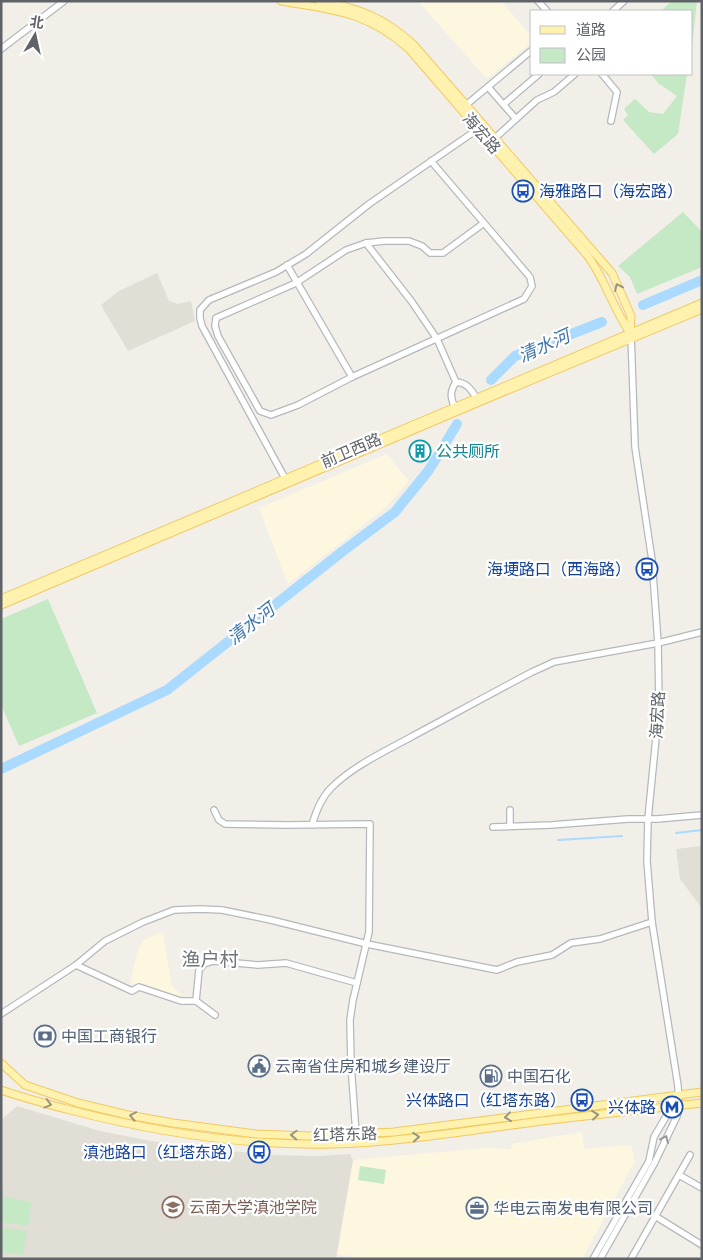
<svg xmlns="http://www.w3.org/2000/svg" width="703" height="1260" font-family="Overpass,'Noto Sans SC',sans-serif">
<rect width="100%" height="100%" fill="#f1efe8"/>
<g fill="#fef7e0">
<path d="M418,1h83l31,36v5l-45,37z"/>
<path d="M387,454l22,27 -24,27 -97,76 -29,-76z"/>
<path d="M163,932l8,52 11,12 -7,1 -45,-14 9,-37 4,-2 -2,-3z"/>
<path d="M582,1132l2,17 47,-4 4,16 -53,98h-213l-32,-5 16,-94 132,-12 26,1 1,-5z"/>
</g>
<g fill="#e1ded6">
<path d="M157,273l12,28 9,3 13,-3 4,20 -67,30 -27,-46 18,-14z"/>
<path d="M702,846v60l-1,1 -21,-28 -4,-30z"/>
<path d="M17,1106l83,25 67,13 102,11 49,1 32,-2 3,6 -17,99h-335v-139z"/>
</g>
<g fill="#c5e8c5">
<path d="M672,1h25l-5,45v-35h-31z"/>
<path d="M651,74h36l-9,60 -24,20 -31,-34 5,-5 -4,-6 11,-10 14,13 14,2 14,-18 -19,-13z"/>
<path d="M683,212l19,20v35l-65,27 -7,-17 -12,-11z"/>
<path d="M48,599l49,114 -78,33 -18,-41v-86z"/>
<path d="M360,1166l26,4 -2,14 -26,-4z"/>
<path d="M1,1181l3,16 28,5 -4,24 -27,-4z"/>
<path d="M1,1227l26,4 -4,24 -22,-3z"/>
</g>
<g fill="none" stroke-linecap="round" stroke-linejoin="round">
<g stroke="#aadaff" stroke-width="2">
<path d="M676,833l26,-3"/>
<path d="M558,840l64,-4"/>
</g>
<g stroke="#aadaff" stroke-width="10">
<path d="M643,305l59,-25"/>
<path d="M491,380l24,-24 87,-34"/>
<path d="M1,769l166,-79 176,-139 52,-39 34,-42 28,-46"/>
</g>
<g stroke="#b5b8bc" stroke-width="8">
<g id="minor">
<path d="M538,1l9,10"/>
<path d="M613,11l11,-10"/>
<path d="M1,49l63,-48"/>
<path d="M602,74l15,18 -6,29"/>
<path d="M488,87l28,32"/>
<path d="M504,104l35,-30"/>
<path d="M466,105l66,-55"/>
<path d="M495,138l42,-38 17,-8 21,-18"/>
<path d="M431,161l99,116 2,9 -8,13 -172,78 -54,28 -27,10 -11,-4 -42,-75 -3,-10 1,-8 80,-35 50,-33 20,-7 18,-2h25l13,5 8,7h13l41,-30"/>
<path d="M366,243l46,59 25,37 19,43"/>
<path d="M287,265l65,112"/>
<path d="M456,411c-4,-11 -8,-17 0,-29 12,1 15,8 22,18"/>
<path d="M287,482l-85,-156 -2,-8v-8l9,-10 67,-28 30,-18 63,-50 112,-77"/>
<path d="M214,810l5,10 6,4 63,1 82,-1 -1,108 -16,68 -3,20 1,44 5,70"/>
<path d="M510,810v16"/>
<path d="M312,825c4,-14 9,-27 19,-37 22,-22 53,-36 80,-51 41,-22 81,-44 121,-65l22,-10 104,-19 44,-11"/>
<path d="M493,827l58,-2 77,-6h29l45,-4"/>
<path d="M76,965l56,26 7,-4 42,14h15l19,14"/>
<path d="M196,1001l3,-31 5,-6 9,-3 45,4 28,-2 71,20"/>
<path d="M1,1014l75,-49 29,-24 38,-19 31,-12 26,-1 22,1 49,10 96,24 130,26 20,-8 35,-7 19,-12 29,-4 52,-17"/>
<path d="M679,1175l23,13"/>
<path d="M655,1216l47,29"/>
<path d="M593,1259l56,-98 5,-24 24,-41"/>
<path d="M600,1259l54,-95 23,-48 2,-10 -1,-20 -26,-164 -5,-61 1,-42 11,-112 -1,-64 -6,-83 -17,-113 -4,-112"/>
<path d="M631,1259l59,-104"/>
</g>
</g>
<g stroke="#f2c960" stroke-width="9">
<g id="major">
<path d="M281,1c52,9 86,10 128,48l178,206c18,24 26,53 43,78"/>
<path d="M319,1c40,7 64,16 94,43l199,229 19,43 -1,17"/>
<path d="M1,599l701,-296"/>
<path d="M1,605l478,-203 223,-93"/>
<path d="M1,1063l24,22 53,18 50,12 45,8 83,11 53,2 85,-4 308,-40"/>
<path d="M1,1090c23,8 46,14 69,20 85,22 172,36 261,34 79,-2 157,-17 236,-26 45,-5 90,-10 135,-15"/>
</g>
</g>
<use href="#minor" stroke="#fff" stroke-width="5.5"/>
<use href="#major" stroke="#fff2af" stroke-width="7"/>
</g>
<defs><path id="oneway-chevron" d="M-2-3.5L2.5 0L-2 3.5" fill="none" stroke-width="1.6" stroke-linecap="round" stroke-linejoin="round" transform="scale(1.25)"/></defs>
<g stroke="#979581">
<use href="#oneway-chevron" transform="translate(618 287) rotate(-115)"/>
<use href="#oneway-chevron" transform="translate(48 1104) rotate(15)"/>
<use href="#oneway-chevron" transform="translate(595 1115) rotate(-6)"/>
<use href="#oneway-chevron" transform="translate(133 1116) rotate(-169)"/>
<use href="#oneway-chevron" transform="translate(508 1117) rotate(173)"/>
<use href="#oneway-chevron" transform="translate(294 1135) rotate(-178)"/>
<use href="#oneway-chevron" transform="translate(416 1137) rotate(-5)"/>
</g>
<use stroke="#979a9d" href="#oneway-chevron" transform="translate(665 1139) rotate(-65)"/>
<defs>
<g id="bus-ring" transform="scale(1.125)"><circle r="9.5" fill="#fff" stroke="#1a4fb4" stroke-width="1.5"/><path d="M-5-6H5V4H4V6H2V4H-2V6H-4V4H-5ZM-3.5-4V0h7V-4ZM-3.5 1.2v1.5H-2V1.2ZM2 1.2v1.5H3.5V1.2Z" fill="#1a4fb4"/></g>
<g id="building-ring" transform="scale(1.125)"><circle r="9.5" fill="#fff" stroke="#0f9aa8" stroke-width="1.5"/><path d="M-4-6H4V6H1V3H-1V6H-4ZM-2.5-4.3h1.7v1.8h-1.7ZM.8-4.3h1.7v1.8H.8ZM-2.5-1h1.7V.8h-1.7ZM.8-1h1.7V.8H.8Z" fill="#0f9aa8"/></g>
<g id="bank-ring" transform="scale(1.125)"><circle r="9.5" fill="#fff" stroke="#5c6f8a" stroke-width="1.5"/><path d="M-6-4H6V4H-6ZM0-2.3a2.3 2.3 0 1 0 0 4.6a2.3 2.3 0 1 0 0-4.6Z" fill="#5c6f8a"/></g>
<g id="civic-ring" transform="scale(1.125)"><circle r="9.5" fill="#fff" stroke="#5c6f8a" stroke-width="1.5"/><path d="M-.6-6.5H3V-4.5H.6V-3L4-1V1h2V6H-6V1h2V-1L-.6-3ZM-1.2 2.5V6h2.4V2.5Z" fill="#5c6f8a"/></g>
<g id="fuel-ring" transform="scale(1.125)"><circle r="9.5" fill="#fff" stroke="#5c6f8a" stroke-width="1.5"/><path d="M-5.5-6h7V0h2V4h1.3V-2.5L3-4.5l.8-.8L6-3V5H2.5V1h-1V6h-7ZM-4.2-4.7v3.2H.2V-4.7Z" fill="#5c6f8a"/></g>
<g id="metro-ring" transform="scale(1.125)"><circle r="9.5" fill="#fff" stroke="#1a4fb4" stroke-width="1.5"/><path d="M-5.5 5V-5H-3L0 0L3-5H5.5V5H3V-.5L0 4L-3-.5V5Z" fill="#1a4fb4"/></g>
<g id="university-ring" transform="scale(1.125)"><circle r="9.5" fill="#fff" stroke="#8d6e63" stroke-width="1.5"/><path d="M0-5L7-2L0 1L-7-2ZM-4 1L0 2.5L4 1V4Q0 6-4 4Z" fill="#8d6e63"/></g>
<g id="office-ring" transform="scale(1.125)"><circle r="9.5" fill="#fff" stroke="#5c6f8a" stroke-width="1.5"/><path d="M-6-3h4V-5.5h4V-3h4V5H-6ZM-1-4.5V-3h2v-1.5ZM-6 0V1H6V0Z" fill="#5c6f8a"/></g>
</defs>
<g fill-rule="evenodd">
<use href="#bus-ring" x="523" y="191"/>
<use href="#building-ring" x="420" y="451"/>
<use href="#bus-ring" x="647" y="569"/>
<use href="#bank-ring" x="45" y="1036"/>
<use href="#civic-ring" x="259" y="1066"/>
<use href="#fuel-ring" x="491" y="1076"/>
<use href="#bus-ring" x="582" y="1100"/>
<use href="#metro-ring" x="672" y="1107"/>
<use href="#bus-ring" x="259" y="1152"/>
<use href="#university-ring" x="173" y="1207"/>
<use href="#office-ring" x="477" y="1208"/>
</g>
<g text-anchor="middle" stroke-width="4.5" stroke-linejoin="round" paint-order="stroke">
<g font-size="16" fill="#5f6368" stroke="#fff">
<text transform="translate(482 133) rotate(49)" y="6">海宏路</text>
<text transform="translate(351 450) rotate(-23)" y="6">前卫西路</text>
<text transform="translate(657 715) rotate(-87)" y="6">海宏路</text>
<text transform="translate(345 1134) rotate(-2)" y="6">红塔东路</text>
</g>
<g font-size="16" fill="#164399" stroke="#fff" text-anchor="end">
<text x="539" y="197" text-anchor="start">海雅路口（海宏路）</text>
<text x="631" y="575">海埂路口（西海路）</text>
<text x="566" y="1106">兴体路口（红塔东路）</text>
<text x="656" y="1113">兴体路</text>
<text x="243" y="1158">滇池路口（红塔东路）</text>
</g>
<g font-size="16" fill="#0d838f" stroke="#fff" text-anchor="start">
<text x="436" y="457">公共厕所</text>
</g>
<g font-size="16" fill="#4e5e75" stroke="#fff" text-anchor="start">
<text x="61" y="1042">中国工商银行</text>
<text x="275" y="1072">云南省住房和城乡建设厅</text>
<text x="507" y="1082">中国石化</text>
<text x="493" y="1214">华电云南发电有限公司</text>
</g>
<g font-size="16" fill="#785e54" stroke="#fff" text-anchor="start">
<text x="189" y="1213">云南大学滇池学院</text>
</g>
<g font-size="18" font-style="italic" fill="#4174aa" stroke="#fff">
<text transform="translate(544 346) rotate(-24)" y="6">清水河</text>
<text transform="translate(251 624) rotate(-38)" y="6">清水河</text>
</g>
<g font-size="19" fill="#70757a" stroke="#fff">
<text x="210" y="966">渔户村</text>
</g>
</g>
<rect width="703" height="1260" fill="none" stroke="#5f6368" stroke-width="5"/>
<rect x="530" y="10" width="162" height="65" fill="#ffffff" stroke="#bfc1c3"/>
<rect x="540" y="26" width="25" height="8" fill="#fff2af" stroke="#bfc1c3"/>
<text x="576" y="35" font-size="15" fill="#5f6368">道路</text>
<rect x="540" y="48" width="25" height="15" fill="#c5e8c5" stroke="#bfc1c3"/>
<text x="576" y="60" font-size="15" fill="#5f6368">公园</text>
<g transform="translate(35 35) rotate(9)" stroke="#ffffff" stroke-width="4" paint-order="stroke">
<path d="M0-4L9 19L0 12L-9 19Z" fill="#5f6368"/>
<text y="-8" font-size="14" font-weight="bold" text-anchor="middle" fill="#5f6368">北</text>
</g>
</svg>
